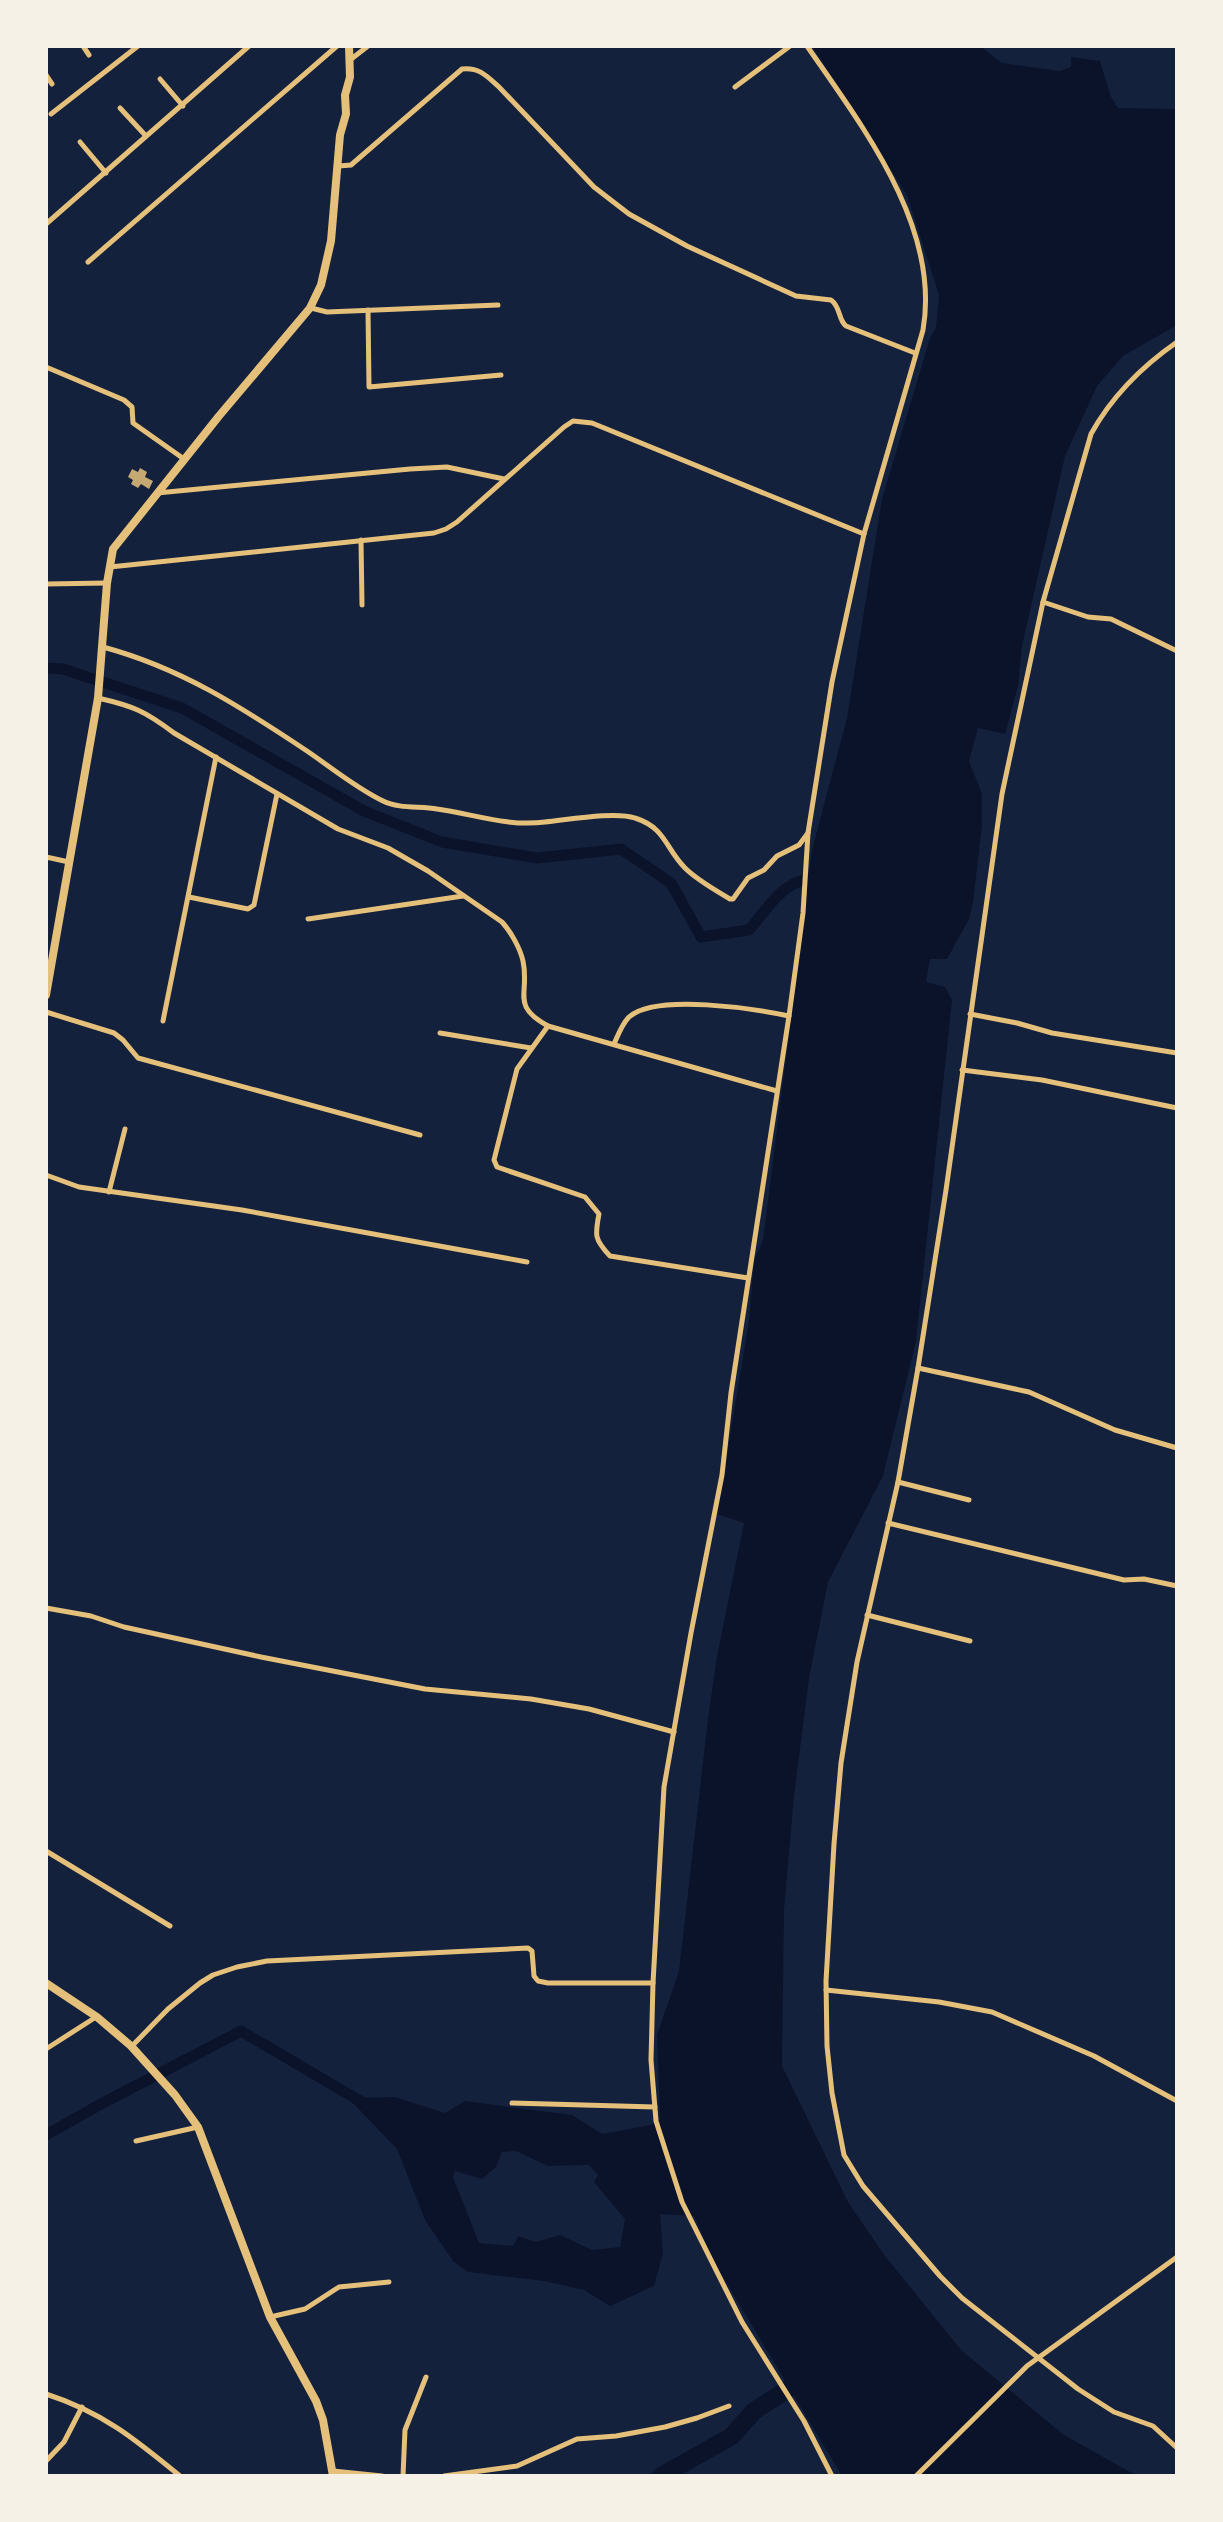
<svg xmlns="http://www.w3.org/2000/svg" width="1223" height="2522" font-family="'Alegreya Sans',sans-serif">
<rect width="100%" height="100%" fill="#14213d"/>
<path fill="#0b132b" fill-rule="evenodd" d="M812,46h168l22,17 58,8 11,-4v-10l29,4 11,36 7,11 59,1v216l-54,31 -26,30 -32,70 -43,190 -4,40 -13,48 -27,-6 -9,33 13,33v31l-9,77 -4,17 -22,40h-17l-4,23 19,5 7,13 -36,341 -33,135 -55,106 -19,96 -15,118 -10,114 -2,156 66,136 37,54 77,95 102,84 73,41h-295l-128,-214 -20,-46 -34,-2 3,39 -9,33 -44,20 -26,-16 -40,-9 -76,-9 -15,-11 -28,-41 -28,-71 -49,-51 47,-1 50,16 20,-12 107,14 30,19 49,-9 9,-5 -3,-85 22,-64 29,-252 9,-63 27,-133 -27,-9 32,-193 5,-61 9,-20 49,-390 35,-132 35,-219 48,-161 6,-10 3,-33 -32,-100zM516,2151l32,15 41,-1 9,10 -4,7 31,37 -5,28 -28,3 -32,-15 -24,7 -18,-6 -5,10 -34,-3 -26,-66 2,-6 27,8 14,-12 6,-15z"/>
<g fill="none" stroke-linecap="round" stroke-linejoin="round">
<g stroke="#0b132b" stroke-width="11">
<path d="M46,668l17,1 119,39 182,103 78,31 95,16 84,-9 50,34 30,54 48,-7c26,-30 32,-50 75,-54"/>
<path d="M46,2135l55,-31 140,-73 126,74"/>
</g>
<path stroke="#0b132b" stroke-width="18" d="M661,2476l71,-40 22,-25 56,-36"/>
</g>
<path fill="#c6a872" d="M140,468l7,4 -2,5 8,4 -4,8 -8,-5 -3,4 -7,-4 2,-4 -5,-3 4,-8 6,3z"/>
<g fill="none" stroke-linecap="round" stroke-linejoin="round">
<g stroke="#e5c07b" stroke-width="5">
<path d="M83,46l6,9"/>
<path d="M807,46c55,80 134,181 116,284l-59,204 -32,148 -24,151 -5,80 -14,103 -58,377 -9,82 -31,158 -27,154 -11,196 -2,77 5,61 26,81 60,120 62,99 28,55"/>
<path d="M350,60l18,-14"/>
<path d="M46,75l6,9"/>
<path d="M160,79l23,27"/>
<path d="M735,87l55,-41"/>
<path d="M120,108l26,28"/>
<path d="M51,114l87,-68"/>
<path d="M80,142l26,31"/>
<path d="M339,166l12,-1 111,-96c17,-2 25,7 37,18l95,100 35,27 58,32 109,50 35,4c10,7 7,20 15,26l69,27"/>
<path d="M46,224l203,-178"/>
<path d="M88,262l249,-216"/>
<path d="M311,308l16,4 171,-7"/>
<path d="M368,310l1,77 132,-12"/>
<path d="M1177,342c-36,25 -65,54 -86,92l-48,168 -41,192 -56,396 -28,178 -20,114 -41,180 -16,101 -7,81 -8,137 1,65 5,47 12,62 19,31 77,90 22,22 116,91 36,23 39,14 24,22"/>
<path d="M46,367l78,33 8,7 1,16 51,36"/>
<path d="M157,493l253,-24 37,-2 57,12"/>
<path d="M361,540l1,65"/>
<path d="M110,567l324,-34 12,-4 11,-7 107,-95 9,-6 19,2 272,111"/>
<path d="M46,584l61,-1"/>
<path d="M1043,602l45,15 23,2 66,32"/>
<path d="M103,647c78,21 138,60 204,104 25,17 49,37 76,50 16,8 37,5 54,8 36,5 71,18 108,13 22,-2 70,-11 90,-4 31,10 30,30 50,50 12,12 30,22 45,31h3l15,-21 16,-8 13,-14 22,-11 9,-12"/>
<path d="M98,698c35,8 47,13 76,35l164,96 50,19 40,23 74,51c9,10 18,26 21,39 7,33 -13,44 25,65l229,65"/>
<path d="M46,857l23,5"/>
<path d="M189,897l59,12 6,-4 23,-111"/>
<path d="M308,919l155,-23"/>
<path d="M46,1012l68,21 9,7 15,18 282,77"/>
<path d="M970,1014l47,9 35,10 125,20"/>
<path d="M163,1021l53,-264"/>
<path d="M548,1026l-31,43 -23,91 3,7 88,30 14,17c-4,21 -5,25 11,42l138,22"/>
<path d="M440,1033l91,15"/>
<path d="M614,1044c4,-9 8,-20 15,-27 27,-24 127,-8 160,-1"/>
<path d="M962,1070l80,10 135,28"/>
<path d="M46,1175l33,12 163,23 285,52"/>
<path d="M109,1192l16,-63"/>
<path d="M918,1368l111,24 86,38 62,18"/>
<path d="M898,1482l71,18"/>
<path d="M888,1523l236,57 20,-1 33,7"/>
<path d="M46,1608l45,8 33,11 137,30 164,32 106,10 58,10 85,23"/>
<path d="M867,1615l103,26"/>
<path d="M46,1851l124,75"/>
<path d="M826,1990l113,12 53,10 102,44 83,45"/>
<path d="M132,2046l36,-37 32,-26 13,-8 24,-8 30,-6 261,-13 4,3 2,25 4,5 10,2h105"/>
<path d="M46,2049l50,-32"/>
<path d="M512,2103l143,4"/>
<path d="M136,2141l62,-14"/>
<path d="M270,2317l35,-8 34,-22 50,-5"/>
<path d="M46,2394c56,18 89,45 134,82"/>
<path d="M46,2461l18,-19 18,-35"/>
<path d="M333,2471l49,5"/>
<path d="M403,2476l2,-46 21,-53"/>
<path d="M444,2476l73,-10 60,-27 39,-3 49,-9 32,-9 32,-12"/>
<path d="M916,2476l111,-110 150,-109"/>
</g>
<g stroke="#e5c07b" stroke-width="8">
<path d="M46,995l52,-297 9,-115 6,-34 106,-133 91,-108 11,-23 10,-44 9,-106 6,-21 -1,-19 5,-18 -1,-31"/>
<path d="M46,1983l51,34 34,29 44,49 23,32 72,190 46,84 7,19 10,56"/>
</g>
</g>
<rect width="1223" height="2522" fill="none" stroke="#f6f1e7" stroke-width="96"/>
</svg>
